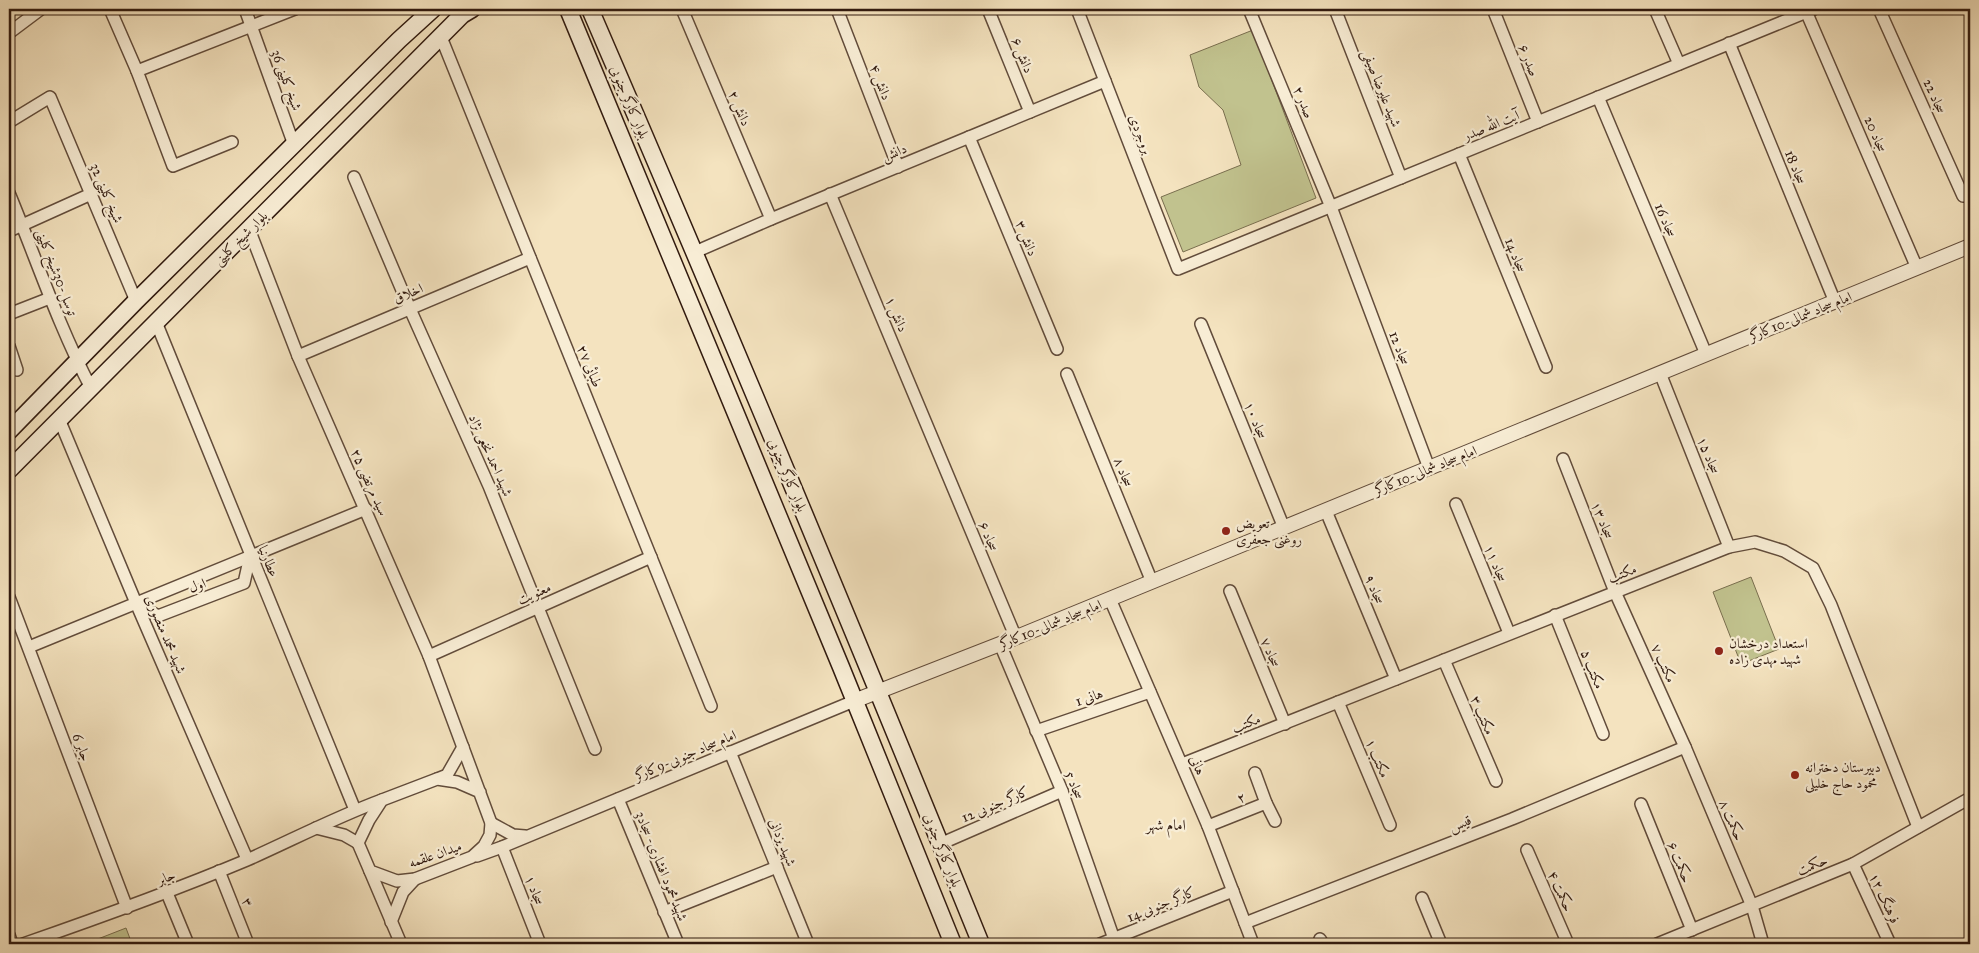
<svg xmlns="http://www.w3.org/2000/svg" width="1979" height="953" font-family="'IM FELL Great Primer',Amiri,serif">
<rect width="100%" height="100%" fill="#f4e3bf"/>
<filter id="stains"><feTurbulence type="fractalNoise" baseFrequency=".004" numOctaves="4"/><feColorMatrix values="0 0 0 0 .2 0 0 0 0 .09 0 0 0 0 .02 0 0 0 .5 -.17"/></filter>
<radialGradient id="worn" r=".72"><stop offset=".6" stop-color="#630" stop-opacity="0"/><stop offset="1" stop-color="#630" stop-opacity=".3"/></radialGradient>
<g fill="#c1c28e" stroke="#796e4e">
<path d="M1253,30l63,168 -133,54 -22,-55 80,-32 -18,-55 -24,-23 -9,-32z"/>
<path d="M1751,577l28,72 -38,15 -28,-72z"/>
<path d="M126,928l6,16h-47z"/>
</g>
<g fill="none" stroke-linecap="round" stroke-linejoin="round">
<g stroke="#624c3b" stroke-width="14">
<g id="minor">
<path d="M110,9l27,62"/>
<path d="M245,9l49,136"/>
<path d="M682,9l89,210"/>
<path d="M837,9l61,158"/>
<path d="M988,9l42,103"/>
<path d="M1077,9l101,260 636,-260"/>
<path d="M1249,9l82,198 98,261"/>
<path d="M1335,9l66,169"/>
<path d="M1493,9l45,113"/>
<path d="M1655,9l24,55"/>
<path d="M1805,9l112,259"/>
<path d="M1879,9l84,187"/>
<path d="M9,33l32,-24"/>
<path d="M441,37l270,669"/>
<path d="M1729,43l106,259"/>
<path d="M1598,97l108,257"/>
<path d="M9,122l41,-25 86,204"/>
<path d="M969,137l88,212"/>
<path d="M232,142l-59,24 -36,-95 158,-62"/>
<path d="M1459,154l87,213"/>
<path d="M354,177l56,132 79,177 106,263"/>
<path d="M9,193c27,65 49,132 82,195"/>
<path d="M830,194l186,444"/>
<path d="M249,229l49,127 131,300 62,167 -1,12 -6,11 -12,11 -57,22 -18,2 -27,-10 -12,-28 11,-23 13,-20 55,-21 20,3 23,10"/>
<path d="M9,231l82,-37"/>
<path d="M695,252l76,-33 334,-138"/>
<path d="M9,314l41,-16"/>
<path d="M156,322l199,488"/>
<path d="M1201,324l83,204"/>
<path d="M9,346l8,24"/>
<path d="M298,356l232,-98"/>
<path d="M1660,373l69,174"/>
<path d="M1067,374l85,208"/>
<path d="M59,419l77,184 111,256"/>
<path d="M1563,459l52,133 70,155 67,159 11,38"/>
<path d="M1456,504l53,129"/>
<path d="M1326,511l70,168"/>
<path d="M1230,591l55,133"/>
<path d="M9,597l118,311"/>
<path d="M1110,599l98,227 45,118"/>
<path d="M136,603l22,13 86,-33 6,-27"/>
<path d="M1555,615l48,119"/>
<path d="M1000,644l62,147 52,148"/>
<path d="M29,647l337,-138"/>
<path d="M429,656l222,-99"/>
<path d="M1444,660l52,121"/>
<path d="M1338,702l52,123"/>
<path d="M1036,731l114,-39"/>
<path d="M730,752l78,192"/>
<path d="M1182,764l547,-217 26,-5 29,9 29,17 18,37 87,222"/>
<path d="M1255,773l11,30"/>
<path d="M437,779l10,-4 16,-28"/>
<path d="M618,799l60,145"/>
<path d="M1641,804l51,126"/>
<path d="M491,823l22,12 12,1"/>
<path d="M1208,826l58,-23 9,18"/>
<path d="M316,828l28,7 14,8"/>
<path d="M940,844l122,-53"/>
<path d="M502,847l38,97"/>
<path d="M1527,850l41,94"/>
<path d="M477,856l25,-9 352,-146"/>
<path d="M1853,864l37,80"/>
<path d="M219,871l29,73"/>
<path d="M370,871l31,73"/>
<path d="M167,893l21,51"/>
<path d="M1422,898l19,46"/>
<path d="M664,912l113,-45"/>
<path d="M391,922l12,-30 12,-13"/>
<path d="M1245,923l267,-104 173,-72"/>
<path d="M9,935l3,9"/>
<path d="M1320,939l3,5"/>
<path d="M23,944c75,-26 150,-53 224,-84 45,-20 89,-43 135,-60"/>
<path d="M1100,944l133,-53"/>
<path d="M1657,944l196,-80 117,-66"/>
</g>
</g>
<g stroke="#624c3b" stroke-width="16">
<path id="tertiary" d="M854,701l146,-57 970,-398"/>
</g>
<g stroke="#311a0f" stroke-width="19">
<g id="secondary">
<path d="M568,9l273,658 112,277"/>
<path d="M590,9c134,310 264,622 391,935"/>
<path d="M9,431l127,-130 263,-261 34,-31"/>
<path d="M9,470l453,-455 10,-6"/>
</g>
</g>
<use href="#minor" stroke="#f8edd5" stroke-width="11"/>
<use href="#tertiary" stroke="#f8edd5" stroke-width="14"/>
<use href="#secondary" stroke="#f8edd5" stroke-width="16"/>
</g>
<g fill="#8f2418" stroke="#f8edd5" stroke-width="2">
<circle cx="1226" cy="531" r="5"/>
<circle cx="1719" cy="651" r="5"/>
<circle cx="1795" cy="775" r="5"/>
</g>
<g text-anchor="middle" stroke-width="4.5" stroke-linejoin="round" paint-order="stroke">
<g font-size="14" fill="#311a0f" stroke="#f8edd5">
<text transform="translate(1023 55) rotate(68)" y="5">دانش ۶</text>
<text transform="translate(1529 60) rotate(68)" y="5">صدر ۶</text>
<text transform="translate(287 80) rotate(70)" y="5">شیخ کلینی 36</text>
<text transform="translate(881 82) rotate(69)" y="5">دانش ۴</text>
<text transform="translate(1382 88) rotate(68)" y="5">شهید علیرضا صیفی</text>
<text transform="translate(1935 96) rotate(66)" y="5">سجاد 22</text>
<text transform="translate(630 102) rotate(67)" y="5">بلوار کارگر جنوبی</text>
<text transform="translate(1304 102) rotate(68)" y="5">صدر ۲</text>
<text transform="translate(740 108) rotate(67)" y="5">دانش ۲</text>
<text transform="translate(1491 125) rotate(-22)" y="5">آیت الله صدر</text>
<text transform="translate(1141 134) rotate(69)" y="5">بروجردی</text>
<text transform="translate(1876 134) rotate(67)" y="5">سجاد 20</text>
<text transform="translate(894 152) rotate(-22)" y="5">دانش</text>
<text transform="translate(1796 167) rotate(68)" y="5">سجاد 18</text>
<text transform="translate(107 193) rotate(67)" y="5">شیخ کلینی 32</text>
<text transform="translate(1666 220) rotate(67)" y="5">سجاد 16</text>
<text transform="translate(240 238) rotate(-45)" y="5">بلوار شیخ کلینی</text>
<text transform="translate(1027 238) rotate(68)" y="5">دانش ۳</text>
<text transform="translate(1516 255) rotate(68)" y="5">سجاد 14</text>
<text transform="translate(57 272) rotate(69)" y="5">توسل-30شیخ کلینی</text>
<text transform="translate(408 293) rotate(-23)" y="5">اخلاق</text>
<text transform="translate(897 314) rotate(67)" y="5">دانش ۱</text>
<text transform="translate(1800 316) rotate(-22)" y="5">امام سجاد شمالی-10کارگر</text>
<text transform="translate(1400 348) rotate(69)" y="5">سجاد 12</text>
<text transform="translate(590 366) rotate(68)" y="5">طبائی ۲۷</text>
<text transform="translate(1256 420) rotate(68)" y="5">سجاد ۱۰</text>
<text transform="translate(491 455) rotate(66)" y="5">شهید احمد نخعی نژاد</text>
<text transform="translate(1709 455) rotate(68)" y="5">سجاد ۱۵</text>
<text transform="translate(1425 470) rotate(-22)" y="5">امام سجاد شمالی-10کارگر</text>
<text transform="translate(1124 472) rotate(68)" y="5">سجاد ۸</text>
<text transform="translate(788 475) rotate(67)" y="5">بلوار کارگر جنوبی</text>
<text transform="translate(370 482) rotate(66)" y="5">۲۵ سید مرتضی</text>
<text transform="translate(1603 520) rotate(68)" y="5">سجاد ۱۳</text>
<text transform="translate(989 536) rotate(67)" y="5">سجاد ۶</text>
<text transform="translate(269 561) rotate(68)" y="5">عطارنیا</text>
<text transform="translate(1496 563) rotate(68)" y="5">سجاد ۱۱</text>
<text transform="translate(1622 573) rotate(-21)" y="5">مکتب</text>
<text transform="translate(197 585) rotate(-21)" y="5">اول</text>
<text transform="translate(1375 589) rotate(67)" y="5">سجاد ۹</text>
<text transform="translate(534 593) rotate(-24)" y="5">معنویت</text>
<text transform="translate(1050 624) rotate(-22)" y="5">امام سجاد شمالی-10کارگر</text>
<text transform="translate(166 634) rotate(67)" y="5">شهید محمد منصوری</text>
<text transform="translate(1271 652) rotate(67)" y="5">سجاد ۷</text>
<text transform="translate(1664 663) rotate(66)" y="5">مکتب ۷</text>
<text transform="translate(1593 669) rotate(68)" y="5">مکتب ۵</text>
<text transform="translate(1089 697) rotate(-19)" y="5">هانی 1</text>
<text transform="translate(1483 715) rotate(67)" y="5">مکتب ۳</text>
<text transform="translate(1246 723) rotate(-21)" y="5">مکتب</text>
<text transform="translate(82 747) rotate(69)" y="5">جابر 6</text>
<text transform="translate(685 755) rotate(-23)" y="5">امام سجاد جنوبی-9کارگر</text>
<text transform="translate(1378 758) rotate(67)" y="5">مکتب ۱</text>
<text transform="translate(1198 765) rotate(67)" y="5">هانی</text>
<text transform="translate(1075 785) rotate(69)" y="5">سجاد 5</text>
<text transform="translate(1241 797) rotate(-21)" y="5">۲</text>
<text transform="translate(995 804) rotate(-23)" y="5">کارگر جنوبی 12</text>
<text transform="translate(1732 820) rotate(67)" y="5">حکمت ۸</text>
<text transform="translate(1460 823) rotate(-22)" y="5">قیس</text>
<text transform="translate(783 842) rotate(68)" y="5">شهید یزدانی</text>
<text transform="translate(943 850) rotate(68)" y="5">بلوار کارگر جنوبی</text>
<text transform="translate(435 854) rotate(-19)" y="5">میدان علقمه</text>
<text transform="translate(1680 862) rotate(68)" y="5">حکمت ۶</text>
<text transform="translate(1812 865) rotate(-22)" y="5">حکمت</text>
<text transform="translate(662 866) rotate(68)" y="5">شهید محمود افشاری- سجاد3</text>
<text transform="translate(166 877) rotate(-22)" y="5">جابر</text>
<text transform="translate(535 890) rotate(69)" y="5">سجاد ۱</text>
<text transform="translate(1561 891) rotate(66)" y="5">حکمت ۴</text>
<text transform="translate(1885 898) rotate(65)" y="5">فرهنگ ۱۲</text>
<text transform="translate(248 902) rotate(68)" y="5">۳</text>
<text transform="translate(1161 904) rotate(-22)" y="5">کارگر جنوبی 14</text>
</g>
<g font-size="14" fill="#311a0f" stroke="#f8edd5" text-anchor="start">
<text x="1236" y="528">تعویض<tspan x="1236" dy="16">روغنی جعفری</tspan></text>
<text x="1729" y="648">استعداد درخشان<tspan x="1729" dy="16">شهید مهدی زاده</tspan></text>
<text x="1805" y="772">دبيرستان دخترانه<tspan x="1805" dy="16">محمود حاج خلیلی</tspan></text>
</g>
<g font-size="15" fill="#311a0f" stroke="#f8edd5">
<text x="1166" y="830">امام شهر</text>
</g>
</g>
<rect width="1979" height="953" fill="none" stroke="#f4e3bf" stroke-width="30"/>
<rect x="10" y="10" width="1959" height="933" fill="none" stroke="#311a0f" stroke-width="2.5"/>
<rect x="15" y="15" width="1949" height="923" fill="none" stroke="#311a0f"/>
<rect width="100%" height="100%" filter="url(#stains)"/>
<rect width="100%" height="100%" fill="url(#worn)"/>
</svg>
